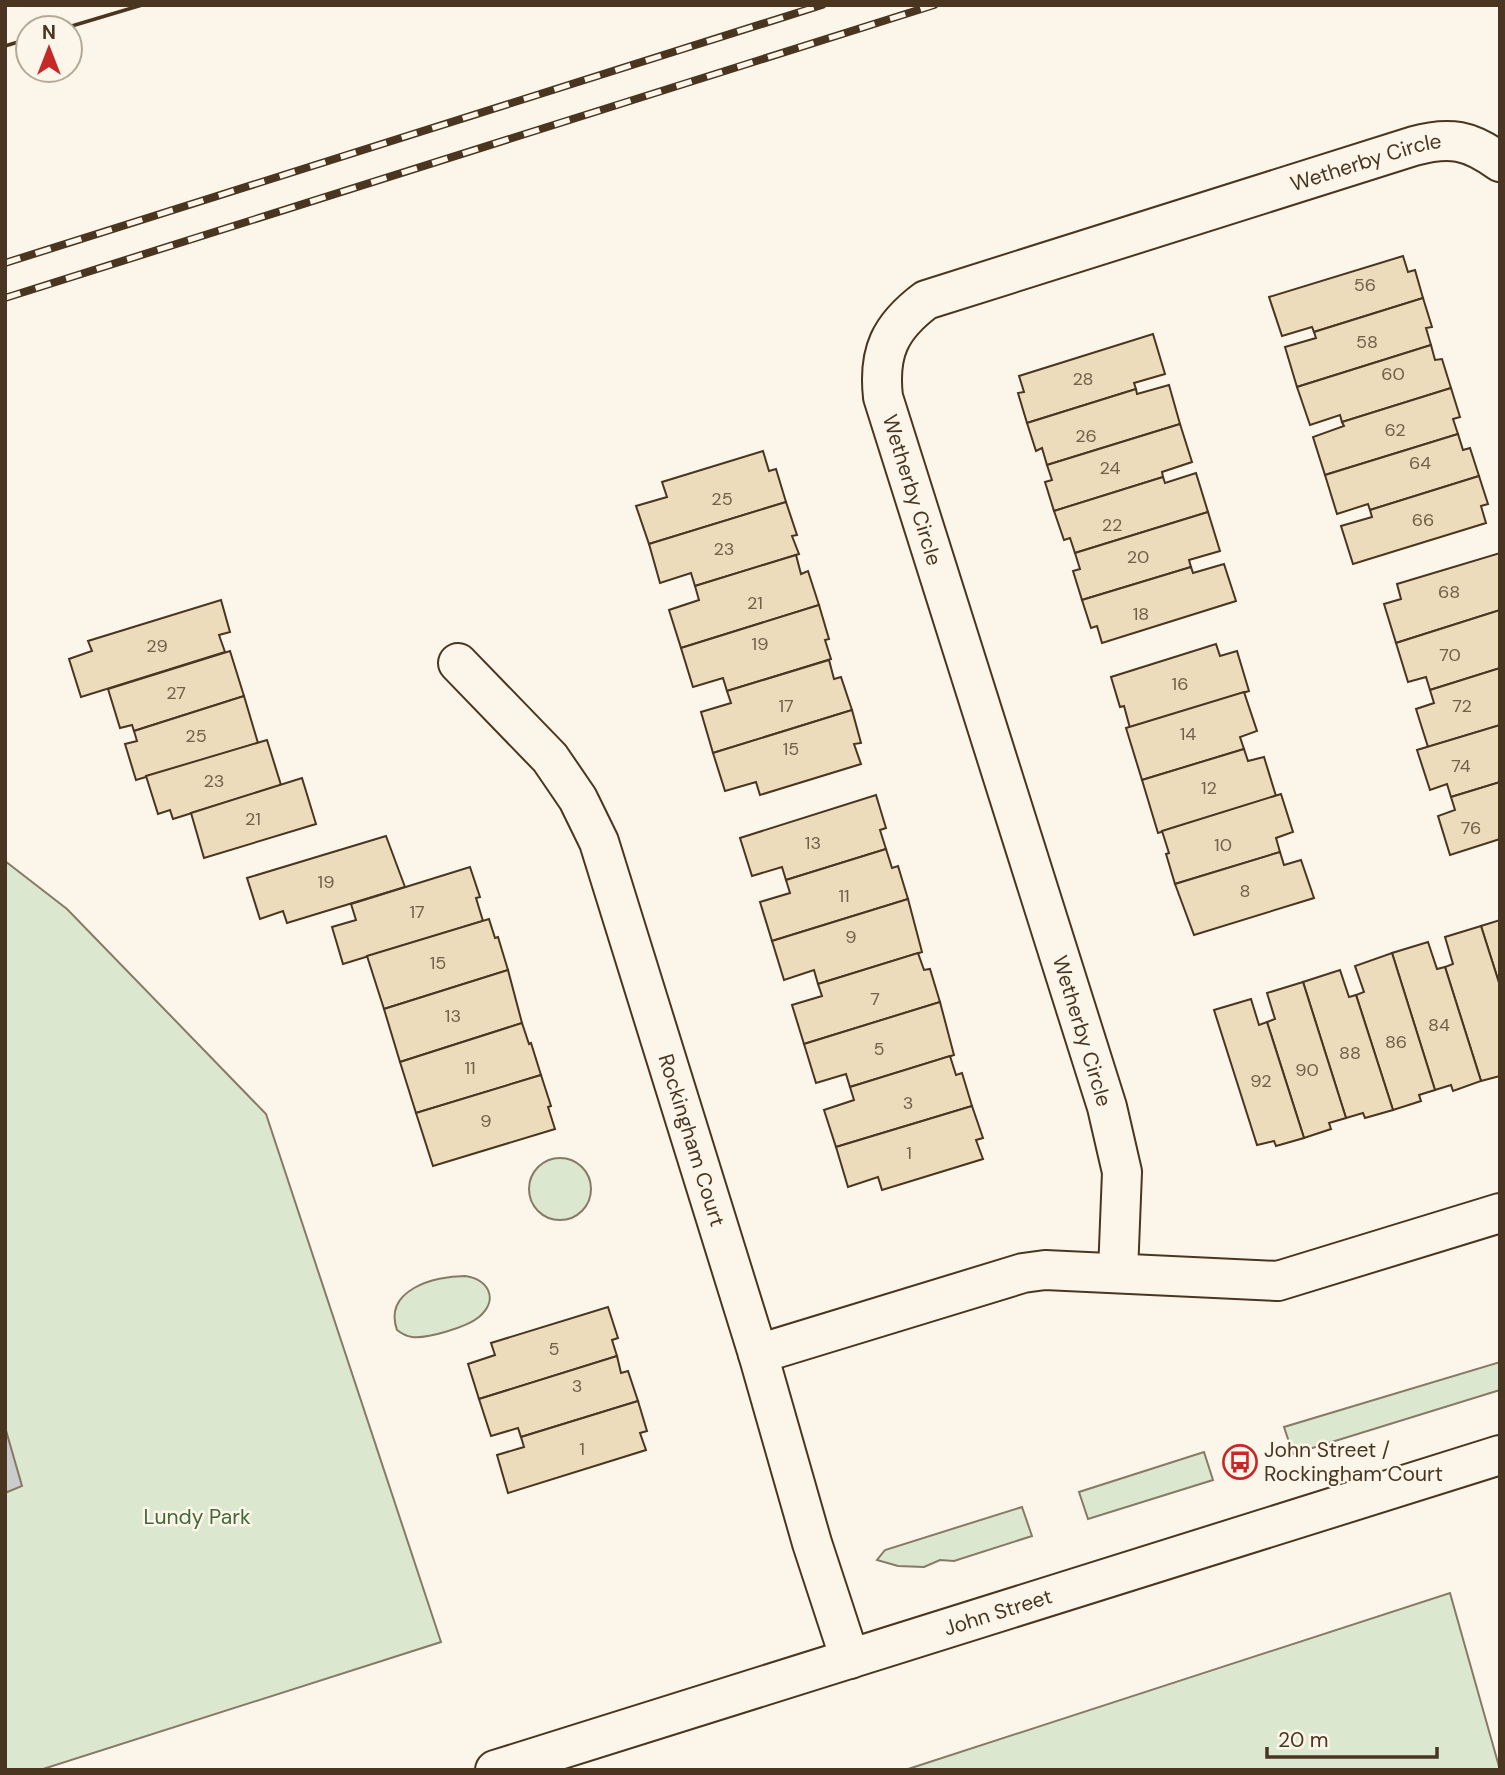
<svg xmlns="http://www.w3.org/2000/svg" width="1505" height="1775" font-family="'DM Sans',sans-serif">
<rect width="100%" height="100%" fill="#fbf6e9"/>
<g fill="#dce7d0" stroke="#887966" stroke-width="2">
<path d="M5,861l62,48 199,205 175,528 -401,128h-35z"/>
<circle cx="560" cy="1189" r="31"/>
<path d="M465,1276c24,3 34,24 14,41 -12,10 -52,22 -67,20 -7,-1 -10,-3 -15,-7 -14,-40 37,-54 68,-54z"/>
<path d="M1500,1362v28l-207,64 -9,-27z"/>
<path d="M1204,1452l9,28 -125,39 -9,-27z"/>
<path d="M1022,1507l10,29 -78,25 -14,-1 -16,7 -26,-1 -21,-6 8,-10z"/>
<path d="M1450,1593l50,177h-595z"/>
</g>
<path fill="#c9cecd" stroke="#887966" stroke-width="2" d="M5,1427l17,59 -17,7z"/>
<g fill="#ecdcbc" stroke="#4a3520" stroke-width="2">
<path d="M1403,256l5,16 7,-2 8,28 -109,34 -2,-5 -30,9 -13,-39z"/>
<path d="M1423,298l9,29 -6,1 5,17 -134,42 -12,-40 31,-9 -2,-6z"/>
<path d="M1153,334l12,40 -31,9 2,6 -109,34 -9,-30 6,-1 -5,-16z"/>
<path d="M1431,345l4,15 7,-1 9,29 -109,34 -2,-7 -30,10 -13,-38z"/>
<path d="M1169,385l11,39 -133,41 -5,-17 -6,3 -9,-28 109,-34 1,5z"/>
<path d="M1451,388l9,29 -7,2 5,15 -133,41 -12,-38 31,-11 -2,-4z"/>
<path d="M1180,424l12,38 -30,10 1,5 -109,34 -9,-29 7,-2 -5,-15z"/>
<path d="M1458,434l5,16 7,-2 9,28 -109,34 -2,-6 -31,10 -12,-39z"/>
<path d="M763,451l6,20 7,-2 10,33 -137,42 -13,-38 31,-9 -5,-15z"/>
<path d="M1196,473l12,39 -133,41 -5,-15 -6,2 -10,-29 109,-34 2,6z"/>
<path d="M1479,476l9,28 -7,2 5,17 -133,41 -12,-38 31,-9 -2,-7z"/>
<path d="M786,502l11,33 -5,1 7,18 -104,32 -4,-13 -31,10 -11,-39z"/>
<path d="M1208,512l12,39 -31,9 2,7 -109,33 -9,-29 7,-2 -5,-16z"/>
<path d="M1500,553v57l-104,33 -12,-39 17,-5 -4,-15z"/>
<path d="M796,555l5,19 7,-3 11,34 -138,43 -12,-38 30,-10 -4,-14z"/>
<path d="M1224,564l12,37 -134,42 -5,-17 -6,2 -9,-28 109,-33 2,6z"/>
<path d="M221,600l9,32 -11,3 6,17 -144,45 -12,-38 23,-8 -4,-10z"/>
<path d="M819,605l10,34 -4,1 6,19 -104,32 -4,-13 -30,9 -12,-39z"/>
<path d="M1500,610v58l-70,22 -4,-13 -18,5 -12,-39z"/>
<path d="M1216,644l4,12 17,-5 12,40 -119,37 -6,-22 -4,1 -9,-30z"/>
<path d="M230,651l14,45 -110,35 -2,-6 -12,3 -12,-39z"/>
<path d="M829,660l5,19 7,-2 11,33 -139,43 -12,-41 30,-9 -4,-12z"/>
<path d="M1500,668v57l-72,22 -12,-38 18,-6 -4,-13z"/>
<path d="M1244,692l13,39 -17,6 4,12 -102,31 -16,-52z"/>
<path d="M244,696l14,47 -122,37 -11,-36 12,-3 -3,-10z"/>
<path d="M852,710l9,33 -7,1 7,20 -101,31 -4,-13 -31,9 -12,-38z"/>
<path d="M1500,725v57l-49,15 -4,-13 -17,6 -13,-40z"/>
<path d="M267,740l14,45 -108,34 -3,-9 -12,4 -12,-38z"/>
<path d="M1244,749l4,12 16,-4 12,39 -118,37 -16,-53z"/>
<path d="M302,778l14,46 -112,34 -13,-45z"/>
<path d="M1500,782v57l-50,16 -12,-39 17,-6 -4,-13z"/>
<path d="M1281,794l12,38 -17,6 4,14 -105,32 -9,-30 3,-1 -7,-22z"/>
<path d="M876,795l10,33 -6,2 6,19 -100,31 -4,-13 -30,9 -12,-38z"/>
<path d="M386,836l19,51 -118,36 -4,-12 -23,8 -13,-41z"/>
<path d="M886,849l6,19 6,-2 10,33 -136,42 -12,-39 30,-9 -4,-13z"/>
<path d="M1280,852l4,13 17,-5 13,38 -120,37 -19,-51z"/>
<path d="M470,867l10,30 -4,1 7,23 -140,43 -11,-37 24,-7 -5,-16z"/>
<path d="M908,899l14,53 -104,32 -4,-14 -30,10 -12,-39z"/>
<path d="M489,919l6,19 3,-1 10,33 -124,39 -17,-53z"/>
<path d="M1500,920v66l-19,-60z"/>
<path d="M1481,926l19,60v90l-19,5 -36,-114 8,-3 -8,-27z"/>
<path d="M1428,942l9,27 8,-2 36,114 -28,10 -2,-6 -16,5 -43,-137z"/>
<path d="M918,953l6,17 6,-1 10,33 -136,42 -12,-39 30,-9 -4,-12z"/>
<path d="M1392,953l43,137 -16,5 2,6 -28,9 -37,-115 8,-3 -9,-26z"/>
<path d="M508,970l14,53 -122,39 -16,-53z"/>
<path d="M1340,970l9,27 7,-2 37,115 -28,8 -2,-5 -17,5 -43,-136z"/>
<path d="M1303,982l43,136 -17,5 2,6 -27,9 -37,-116 8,-3 -8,-26z"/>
<path d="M1251,999l8,26 8,-3 37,116 -28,8 -2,-5 -17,4 -43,-135z"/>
<path d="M940,1002l14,53 -104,32 -4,-13 -30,9 -12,-39z"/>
<path d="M522,1023l7,21 2,-1 10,32 -125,38 -16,-51z"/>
<path d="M950,1056l6,19 6,-2 10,33 -136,41 -12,-37 30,-10 -4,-13z"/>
<path d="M541,1075l10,31 -3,1 7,22 -122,37 -17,-53z"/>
<path d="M972,1106l11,32 -7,2 7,19 -101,31 -4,-13 -30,10 -12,-40z"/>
<path d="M608,1307l10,31 -6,2 5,16 -138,43 -11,-35 27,-9 -4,-12z"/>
<path d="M617,1356l4,17 7,-2 10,30 -117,36 -3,-9 -27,8 -12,-37z"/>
<path d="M638,1401l9,30 -7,2 6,17 -138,43 -11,-38 27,-8 -3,-10z"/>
</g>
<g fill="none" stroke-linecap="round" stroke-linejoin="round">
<g stroke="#4a3520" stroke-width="42">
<g id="minor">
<path id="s1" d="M458,663l92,95 28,41 21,43 159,512 54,189 38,116"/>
<path id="s2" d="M1118,1273l4,-101 -15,-65 -224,-710c-5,-45 7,-70 43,-97l488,-154c36,-10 56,-6 86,16"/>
<path d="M758,1354l265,-81 22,-3 233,11 222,-68"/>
</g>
</g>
<g stroke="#4a3520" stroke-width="42">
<g id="secondary">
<path id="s3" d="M495,1770l1005,-315"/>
</g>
</g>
<use href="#minor" stroke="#fbf6e9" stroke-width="38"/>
<use href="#secondary" stroke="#fbf6e9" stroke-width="38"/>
<g stroke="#4a3520" stroke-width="8">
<g id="rail">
<path d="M5,263l817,-258"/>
<path d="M5,298l929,-293"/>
</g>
</g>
<use href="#rail" stroke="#fbf6e9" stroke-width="5" stroke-dasharray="16" stroke-linecap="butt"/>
<g stroke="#4a3520" stroke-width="3.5">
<path d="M65,28l77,-23"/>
<path d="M5,46l23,-7"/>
</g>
</g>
<defs>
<g id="bus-ring" transform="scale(1.75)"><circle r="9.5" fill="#fbf6e9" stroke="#c62828" stroke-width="1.5"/><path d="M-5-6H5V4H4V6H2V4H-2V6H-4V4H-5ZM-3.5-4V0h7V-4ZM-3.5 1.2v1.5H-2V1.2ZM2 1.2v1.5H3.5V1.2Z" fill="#c62828"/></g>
</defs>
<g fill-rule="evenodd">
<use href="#bus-ring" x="1240" y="1462"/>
</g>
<g text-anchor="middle" stroke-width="5" stroke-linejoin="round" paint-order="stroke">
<g font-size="18" fill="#725f47">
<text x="1365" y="291">56</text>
<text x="1367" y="348">58</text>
<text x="1393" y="380">60</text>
<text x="1083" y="385">28</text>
<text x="1395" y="436">62</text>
<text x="1086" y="442">26</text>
<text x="1420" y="469">64</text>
<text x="1110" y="474">24</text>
<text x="722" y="505">25</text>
<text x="1423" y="526">66</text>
<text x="1112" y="531">22</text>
<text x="724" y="555">23</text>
<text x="1138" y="563">20</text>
<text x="1449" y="598">68</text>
<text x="755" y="609">21</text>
<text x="1141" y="620">18</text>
<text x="760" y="650">19</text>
<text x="157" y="652">29</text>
<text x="1450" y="661">70</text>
<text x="1180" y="690">16</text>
<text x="176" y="699">27</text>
<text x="786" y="712">17</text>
<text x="1462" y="712">72</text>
<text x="1188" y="740">14</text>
<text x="196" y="742">25</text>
<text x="791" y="755">15</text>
<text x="1461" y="772">74</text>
<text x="214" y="787">23</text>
<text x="1209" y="794">12</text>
<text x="253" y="825">21</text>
<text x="1471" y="834">76</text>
<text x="813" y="849">13</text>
<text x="1223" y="851">10</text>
<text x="326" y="888">19</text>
<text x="1245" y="897">8</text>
<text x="844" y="902">11</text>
<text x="417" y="918">17</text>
<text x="851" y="943">9</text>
<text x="438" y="969">15</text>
<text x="875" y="1005">7</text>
<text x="453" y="1022">13</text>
<text x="1439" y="1031">84</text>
<text x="1396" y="1048">86</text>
<text x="879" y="1055">5</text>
<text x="1350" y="1059">88</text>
<text x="470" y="1074">11</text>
<text x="1307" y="1076">90</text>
<text x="1261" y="1087">92</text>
<text x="908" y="1109">3</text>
<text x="486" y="1127">9</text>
<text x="909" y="1159">1</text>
<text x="554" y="1355">5</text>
<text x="577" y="1392">3</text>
<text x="582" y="1455">1</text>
</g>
<g font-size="21" fill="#4a3520" stroke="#fbf6e9">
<text dy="7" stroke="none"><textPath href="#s2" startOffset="1486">Wetherby Circle</textPath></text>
<text transform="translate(912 490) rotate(73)" y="7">Wetherby Circle</text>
<text transform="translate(1082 1031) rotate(73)" y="7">Wetherby Circle</text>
<text dy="7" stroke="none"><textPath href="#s1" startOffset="542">Rockingham Court</textPath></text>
<text dy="7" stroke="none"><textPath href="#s3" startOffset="527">John Street</textPath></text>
</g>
<g font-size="21" fill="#4a3520" stroke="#fbf6e9" text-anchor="start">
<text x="1264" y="1457">John Street /<tspan x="1264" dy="24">Rockingham Court</tspan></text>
</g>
<g font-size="21" fill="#436837" stroke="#fbf6e9">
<text x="197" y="1524">Lundy Park</text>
</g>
</g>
<rect width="1505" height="1775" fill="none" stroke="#4a3520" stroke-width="14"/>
<g transform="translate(49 49)"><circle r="33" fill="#fbf6e9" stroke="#b4a999" stroke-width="2"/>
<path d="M0-5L12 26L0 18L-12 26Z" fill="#c62828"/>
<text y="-10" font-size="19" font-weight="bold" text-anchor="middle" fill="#4a3520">N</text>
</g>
<path d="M1267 1747v10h170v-10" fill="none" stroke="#4a3520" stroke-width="3.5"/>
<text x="1278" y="1747" font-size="21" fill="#4a3520" stroke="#fbf6e9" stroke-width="5" paint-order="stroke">20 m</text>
</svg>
